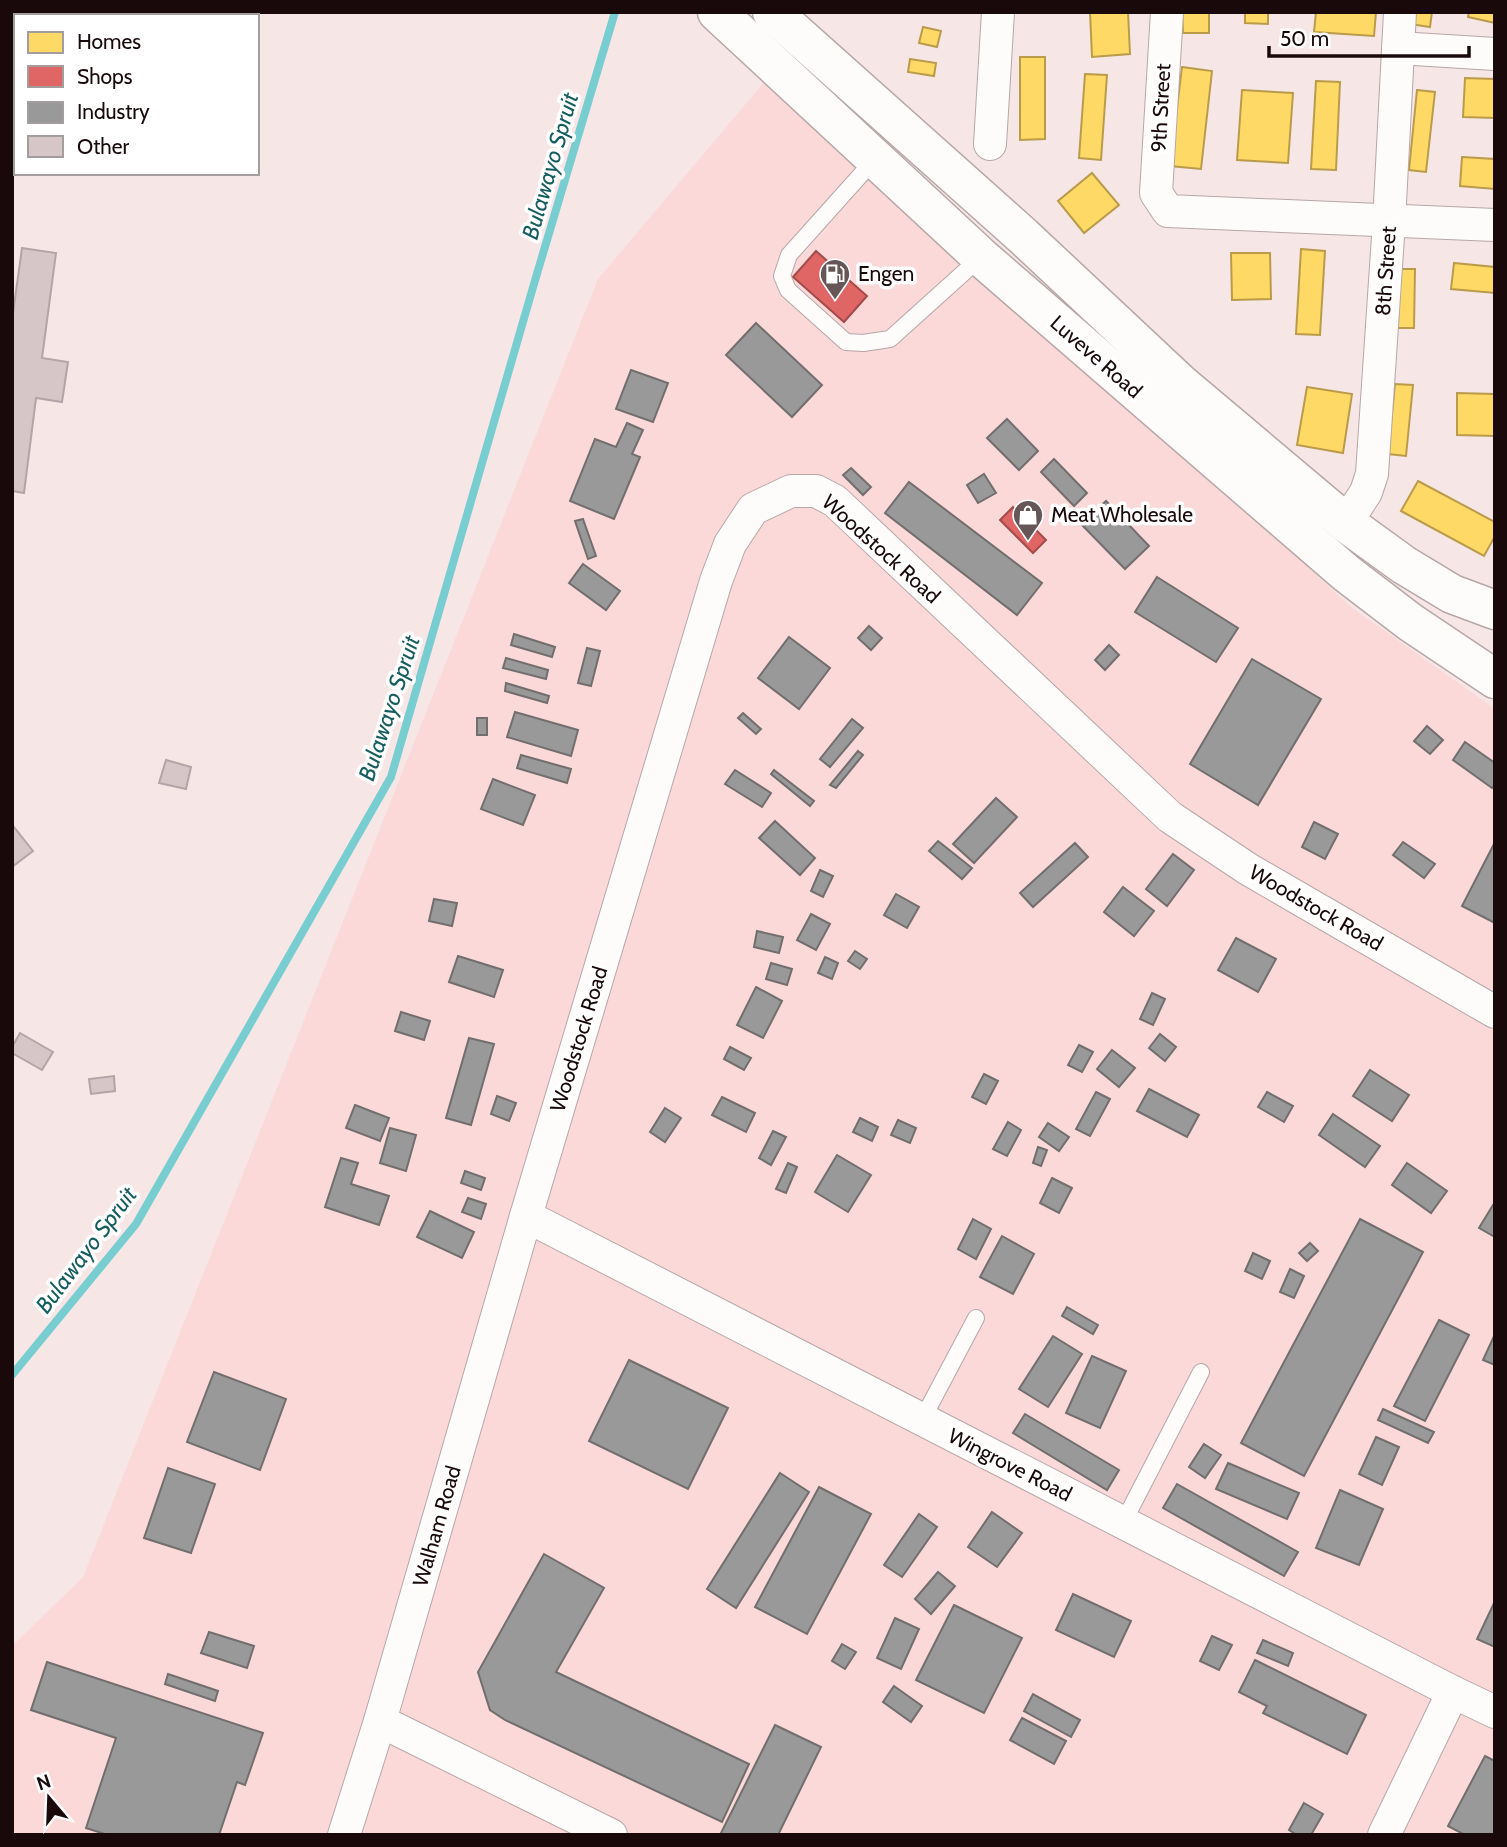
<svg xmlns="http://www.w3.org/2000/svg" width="1507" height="1847" font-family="Cabin,sans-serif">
<rect width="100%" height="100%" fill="#f7e6e6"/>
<path fill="#fad9d8" d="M771,74l580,533 144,102v1126h-1483v-189l71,-69 515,-1298z"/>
<g fill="#ffd966" stroke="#ba9b4a" stroke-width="2">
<path d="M1090,12h38l2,42 -38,3z"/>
<path d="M1182,12h27v21h-26z"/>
<path d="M1245,12h23v12l-23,-1z"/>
<path d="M1316,12h60l-2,24 -60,-4z"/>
<path d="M1412,12h20l-2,15 -20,-3z"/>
<path d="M1469,12h26v11l-27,-6z"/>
<path d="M923,27l18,4 -4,16 -18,-4z"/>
<path d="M1020,57h25v82l-25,1z"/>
<path d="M910,59l26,4 -2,13 -26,-4z"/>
<path d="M1182,67l30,4 -11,98 -31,-3z"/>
<path d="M1085,74l22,1 -6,85 -22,-2z"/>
<path d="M1465,78l30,1v39l-32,-1z"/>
<path d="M1316,81l24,1 -4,88 -25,-1z"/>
<path d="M1242,90l51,3 -5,70 -51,-3z"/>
<path d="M1417,90l18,2 -9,80 -17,-2z"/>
<path d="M1462,157l33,2v30l-35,-3z"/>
<path d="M1092,173l27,32 -35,28 -26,-32z"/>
<path d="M1301,249l24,2 -5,84 -24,-1z"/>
<path d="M1231,253h39l1,46 -39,1z"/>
<path d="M1454,263l41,4v26l-44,-4z"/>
<path d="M1399,269h16l-1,59h-16z"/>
<path d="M1395,384l18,1 -7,71 -18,-2z"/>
<path d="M1307,387l45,7 -9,59 -46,-8z"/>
<path d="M1457,393l38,1v42l-38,-1z"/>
<path d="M1418,481l77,41v14l-11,20 -83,-45z"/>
</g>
<g fill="#e06666" stroke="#a44a4a" stroke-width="2">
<path d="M816,251l51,45 -23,26 -51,-45z"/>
<path d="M1013,507l33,33 -13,13 -33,-33z"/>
</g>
<g fill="#999" stroke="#736e6e" stroke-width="2">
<path d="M756,323l66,62 -30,32 -66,-62z"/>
<path d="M631,370l37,13 -15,39 -37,-13z"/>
<path d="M1007,419l31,32 -19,19 -32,-32z"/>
<path d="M627,423l16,7 -11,24 8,3 -26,62 -44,-18 25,-62 21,8z"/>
<path d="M1054,459l33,34 -13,13 -33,-34z"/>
<path d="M851,468l20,19 -8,8 -20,-20z"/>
<path d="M984,474l12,19 -18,10 -11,-18z"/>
<path d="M909,482l133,101 -25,32 -132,-102z"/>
<path d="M1106,501l43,45 -24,23 -44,-45z"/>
<path d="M583,519l13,37 -8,3 -13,-38z"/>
<path d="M583,564l37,27 -14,19 -37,-27z"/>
<path d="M1157,577l81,51 -22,34 -81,-50z"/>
<path d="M869,626l13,12 -11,12 -13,-12z"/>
<path d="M514,634l41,13 -3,10 -41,-12z"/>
<path d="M789,637l41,31 -31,41 -41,-31z"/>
<path d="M1109,645l10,10 -14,15 -10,-10z"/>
<path d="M587,648l13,3 -9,35 -13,-3z"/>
<path d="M506,658l42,12 -2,9 -43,-11z"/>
<path d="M1252,659l69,40 -63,106 -68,-41z"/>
<path d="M506,683l43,13 -2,7 -42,-12z"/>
<path d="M515,712l63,18 -7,26 -64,-19z"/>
<path d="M743,713l18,16 -5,5 -18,-16z"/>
<rect x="477" y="718" width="10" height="17"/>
<path d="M852,719l11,9 -33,39 -10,-8z"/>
<path d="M1427,726l16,14 -13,14 -16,-13z"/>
<path d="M1465,742l30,21v22l-3,3 -39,-28z"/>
<path d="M858,751l5,4 -27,33 -6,-3z"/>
<path d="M521,755l50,14 -4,14 -50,-15z"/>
<path d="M735,770l36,23 -9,14 -37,-23z"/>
<path d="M774,770l40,31 -4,5 -39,-32z"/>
<path d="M493,779l42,16 -12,30 -42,-16z"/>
<path d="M996,798l21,19 -43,46 -21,-19z"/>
<path d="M775,821l40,37 -15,17 -41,-37z"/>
<path d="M1314,822l24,12 -13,25 -23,-12z"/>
<path d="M938,841l34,27 -10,11 -33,-28z"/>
<path d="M1403,842l32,22 -11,14 -31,-23z"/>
<path d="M1495,842v81l-33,-17z"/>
<path d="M1075,843l13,14 -55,50 -13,-14z"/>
<path d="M1173,854l21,16 -27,36 -21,-17z"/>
<path d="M820,870l13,6 -10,21 -12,-6z"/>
<path d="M1123,887l31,24 -20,25 -30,-24z"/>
<path d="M896,894l23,13 -12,21 -23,-13z"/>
<path d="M434,899l23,4 -5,23 -23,-5z"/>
<path d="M811,914l19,10 -14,26 -19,-10z"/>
<path d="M757,931l26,6 -4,16 -25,-6z"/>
<path d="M1236,938l40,21 -18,33 -40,-22z"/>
<path d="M855,951l12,8 -7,10 -12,-8z"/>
<path d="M458,956l45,14 -9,27 -45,-15z"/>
<path d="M825,957l13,6 -6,16 -14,-6z"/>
<path d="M771,963l21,6 -5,16 -21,-6z"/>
<path d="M756,987l26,14 -19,37 -26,-13z"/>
<path d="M1152,993l13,6 -12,26 -13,-6z"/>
<path d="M401,1012l29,9 -6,19 -29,-9z"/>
<path d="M1160,1034l16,13 -11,14 -16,-13z"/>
<path d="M469,1038l25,6 -23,81 -25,-7z"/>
<path d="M1079,1045l14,7 -11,20 -14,-7z"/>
<path d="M730,1047l21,11 -7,12 -20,-11z"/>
<path d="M1112,1050l23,18 -16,19 -22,-18z"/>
<path d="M1370,1070l39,25 -17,26 -39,-25z"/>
<path d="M984,1074l14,7 -12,23 -14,-7z"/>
<path d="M1149,1089l50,26 -12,22 -50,-26z"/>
<path d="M1096,1092l14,7 -20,37 -14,-7z"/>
<path d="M1267,1092l26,14 -9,16 -26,-15z"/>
<path d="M497,1096l19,7 -7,18 -18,-7z"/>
<path d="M722,1097l33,16 -9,19 -34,-17z"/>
<path d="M355,1105l34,13 -9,23 -34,-13z"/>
<path d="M665,1108l16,10 -16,24 -15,-10z"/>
<path d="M1333,1114l47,32 -15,21 -46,-32z"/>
<path d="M860,1118l18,9 -6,14 -19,-9z"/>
<path d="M898,1120l18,8 -6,15 -19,-8z"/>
<path d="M1008,1122l13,8 -14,26 -14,-7z"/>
<path d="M1048,1123l21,14 -10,14 -20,-14z"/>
<path d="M390,1128l26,7 -10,36 -26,-8z"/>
<path d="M773,1131l13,6 -15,28 -12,-7z"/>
<path d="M1038,1147l9,3 -6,16 -8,-3z"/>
<path d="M837,1155l34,20 -23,37 -33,-20z"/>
<path d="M341,1158l17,5 -7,21 38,12 -10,29 -54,-18z"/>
<path d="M788,1163l9,4 -11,26 -10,-4z"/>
<path d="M1407,1163l40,28 -16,22 -39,-28z"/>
<path d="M465,1171l20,7 -4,12 -20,-7z"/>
<path d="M1052,1178l20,10 -13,25 -19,-10z"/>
<path d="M468,1198l18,6 -5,15 -19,-7z"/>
<path d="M1493,1205l2,1v31l-16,-9z"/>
<path d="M430,1211l44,21 -12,26 -45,-21z"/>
<path d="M973,1219l18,10 -15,30 -18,-10z"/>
<path d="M1360,1219l63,33 -119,224 -63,-33z"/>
<path d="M1002,1236l32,18 -21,40 -33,-17z"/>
<path d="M1310,1243l8,8 -11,10 -8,-8z"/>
<path d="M1253,1253l17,8 -8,18 -17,-8z"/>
<path d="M1290,1269l14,7 -10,22 -14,-6z"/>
<path d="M1067,1307l31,18 -5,9 -31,-18z"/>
<path d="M1439,1320l30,15 -44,86 -31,-15z"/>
<path d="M1495,1334v31l-12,-5z"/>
<path d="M1053,1336l29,18 -34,53 -29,-18z"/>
<path d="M1092,1356l34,15 -26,57 -34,-15z"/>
<path d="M629,1360l99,48 -40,81 -99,-48z"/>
<path d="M214,1372l72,27 -26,71 -73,-28z"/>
<path d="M1383,1409l51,23 -6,11 -50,-23z"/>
<path d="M1025,1414l94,56 -12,20 -94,-57z"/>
<path d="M1376,1437l23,10 -17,38 -23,-11z"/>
<path d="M1204,1444l17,11 -16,23 -16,-11z"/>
<path d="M1228,1463l71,30 -12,26 -71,-30z"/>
<path d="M168,1468l47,16 -24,69 -47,-15z"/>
<path d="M780,1473l29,19 -73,116 -29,-19z"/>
<path d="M1177,1484l121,68 -14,24 -121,-68z"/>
<path d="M819,1487l52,27 -64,120 -52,-27z"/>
<path d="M1340,1490l43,19 -24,56 -43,-17z"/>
<path d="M992,1512l30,21 -25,34 -29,-20z"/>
<path d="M919,1514l18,13 -35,50 -18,-12z"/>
<path d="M544,1554l60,34 -48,84 193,92 -27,58 -217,-102 -15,-10 -12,-38z"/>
<path d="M938,1572l17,14 -24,28 -16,-15z"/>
<path d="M1073,1594l58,27 -17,36 -58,-27z"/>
<path d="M1495,1601v46l-18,-8z"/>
<path d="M954,1605l68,33 -38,75 -68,-33z"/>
<path d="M895,1618l24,11 -18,40 -24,-11z"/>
<path d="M209,1632l45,14 -7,22 -46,-15z"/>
<path d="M1212,1636l20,9 -13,25 -19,-9z"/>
<path d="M1263,1640l30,13 -5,13 -31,-13z"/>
<path d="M842,1644l14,8 -11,17 -13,-8z"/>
<path d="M1255,1660l111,55 -19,39 -84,-41 4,-7 -28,-14z"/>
<path d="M47,1662l216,71 -18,52 -8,-3 -18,53h-111l-22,-7 30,-90 -85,-28z"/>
<path d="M168,1674l50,17 -3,10 -50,-17z"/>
<path d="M894,1686l28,20 -11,16 -28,-20z"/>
<path d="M1033,1694l47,26 -9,17 -47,-26z"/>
<path d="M1022,1718l44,23 -12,23 -44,-24z"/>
<path d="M775,1725l46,22 -43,88h-58z"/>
<path d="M1485,1756l10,5v74h-30l-17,-9z"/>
<path d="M1304,1803l19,11 -12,21h-14l-8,-5z"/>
</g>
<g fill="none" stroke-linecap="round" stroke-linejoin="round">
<path stroke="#78cdd1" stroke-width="8" d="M12,1375l124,-151 255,-447 145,-500 79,-265"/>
</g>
<g fill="#d6c6c8" stroke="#b4a4a7" stroke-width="2">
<path d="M22,248l34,5 -14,105 26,4 -6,40 -26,-4 -12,95 -12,-2v-171z"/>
<path d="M166,760l25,7 -5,22 -27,-6z"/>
<path d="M14,827l19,24 -21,16v-38z"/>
<path d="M20,1033l33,19 -11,18 -30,-17v-6z"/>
<path d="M114,1076l1,15 -24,3 -2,-15z"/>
</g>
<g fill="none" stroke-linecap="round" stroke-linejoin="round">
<g stroke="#b7a7a7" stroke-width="18">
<g id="service">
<path d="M875,159l-86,96 -7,21 6,14 58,52 17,1 27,-4 91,-82"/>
<path d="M922,1420l54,-102"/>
<path d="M1123,1523l78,-151"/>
</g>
</g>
<g stroke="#b7a7a7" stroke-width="34">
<g id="minor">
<path d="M1167,12l-11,181 12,18 327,14"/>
<path d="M1398,48l97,6"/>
<path d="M990,144l8,-132"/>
<path d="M1346,523l20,-31 6,-18 17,-252 11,-210"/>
<path d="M526,1216l927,476 42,20"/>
<path d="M380,1721l231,114"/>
<path d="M344,1835l36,-114 146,-505 190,-635 14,-37 23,-35 38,-18h25l19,10 335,316 78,52 247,143"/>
<path d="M1384,1835l69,-143"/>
</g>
</g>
<g stroke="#b7a7a7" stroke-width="41">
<g id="tertiary">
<path d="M717,12l264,245 365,316 64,49 85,57"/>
<path d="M772,12l251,224 158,148 165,139 58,42 48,29 43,16"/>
</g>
</g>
<use href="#service" stroke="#fefbfb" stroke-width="16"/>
<use href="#minor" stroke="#fefbfb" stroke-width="32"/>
<use href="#tertiary" stroke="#fefbfb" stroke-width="38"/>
</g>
<defs>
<g id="fuel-pin" transform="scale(1.575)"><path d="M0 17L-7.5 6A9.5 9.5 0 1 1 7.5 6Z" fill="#675657" stroke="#fff"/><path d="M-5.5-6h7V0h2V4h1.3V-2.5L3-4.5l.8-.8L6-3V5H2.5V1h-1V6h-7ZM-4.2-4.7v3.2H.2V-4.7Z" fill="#fff"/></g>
<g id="shop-pin" transform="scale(1.575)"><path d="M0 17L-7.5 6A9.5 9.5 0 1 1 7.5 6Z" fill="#675657" stroke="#fff"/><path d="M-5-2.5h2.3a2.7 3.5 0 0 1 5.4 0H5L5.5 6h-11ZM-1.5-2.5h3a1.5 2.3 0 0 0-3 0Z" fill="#fff"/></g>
</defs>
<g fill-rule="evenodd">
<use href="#fuel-pin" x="835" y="274"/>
<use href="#shop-pin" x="1028" y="515"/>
</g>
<g text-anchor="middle" stroke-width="7" stroke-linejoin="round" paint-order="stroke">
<g font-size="21" fill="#19090a" stroke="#fff">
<text transform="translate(1161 108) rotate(-87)" y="7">9th Street</text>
<text transform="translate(1386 271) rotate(-86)" y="7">8th Street</text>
<text transform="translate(1096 357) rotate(41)" y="7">Luveve Road</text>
<text transform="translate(881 549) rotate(42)" y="7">Woodstock Road</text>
<text transform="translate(1316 908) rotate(30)" y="7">Woodstock Road</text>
<text transform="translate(579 1039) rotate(-73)" y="7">Woodstock Road</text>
<text transform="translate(1010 1465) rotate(27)" y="7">Wingrove Road</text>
<text transform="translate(437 1526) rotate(-74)" y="7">Walham Road</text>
</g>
<g font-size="21" fill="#19090a" stroke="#fff" text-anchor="start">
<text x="858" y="281">Engen</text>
<text x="1051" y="522">Meat Wholesale</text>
</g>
<g font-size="23" font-style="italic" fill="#165d60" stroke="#fff">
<text transform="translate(550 166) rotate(-74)" y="8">Bulawayo Spruit</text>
<text transform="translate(389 708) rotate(-72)" y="8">Bulawayo Spruit</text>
<text transform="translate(86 1250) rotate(-53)" y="8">Bulawayo Spruit</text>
</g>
</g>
<rect width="1507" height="1847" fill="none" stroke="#19090a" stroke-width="28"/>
<rect x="14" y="14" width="245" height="161" fill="#ffffff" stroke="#a39d9d" stroke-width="2"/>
<rect x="28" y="32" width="35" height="21" fill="#ffd966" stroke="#a39d9d" stroke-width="2"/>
<text x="77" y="49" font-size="21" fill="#19090a">Homes</text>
<rect x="28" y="66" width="35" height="21" fill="#e06666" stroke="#a39d9d" stroke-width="2"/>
<text x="77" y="84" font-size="21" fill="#19090a">Shops</text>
<rect x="28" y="102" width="35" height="21" fill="#999999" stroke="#a39d9d" stroke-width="2"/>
<text x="77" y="119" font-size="21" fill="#19090a">Industry</text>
<rect x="28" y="136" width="35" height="21" fill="#d6c6c8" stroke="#a39d9d" stroke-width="2"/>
<text x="77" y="154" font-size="21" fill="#19090a">Other</text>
<g transform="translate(49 1798) rotate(341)" stroke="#ffffff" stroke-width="5" paint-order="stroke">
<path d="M0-5L12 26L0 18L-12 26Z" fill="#19090a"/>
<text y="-10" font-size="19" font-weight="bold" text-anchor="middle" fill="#19090a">N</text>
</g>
<path d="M1269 46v10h200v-10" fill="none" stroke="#19090a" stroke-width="3.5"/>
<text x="1280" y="46" font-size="21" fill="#19090a" stroke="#ffffff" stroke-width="5" paint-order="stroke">50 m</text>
</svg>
